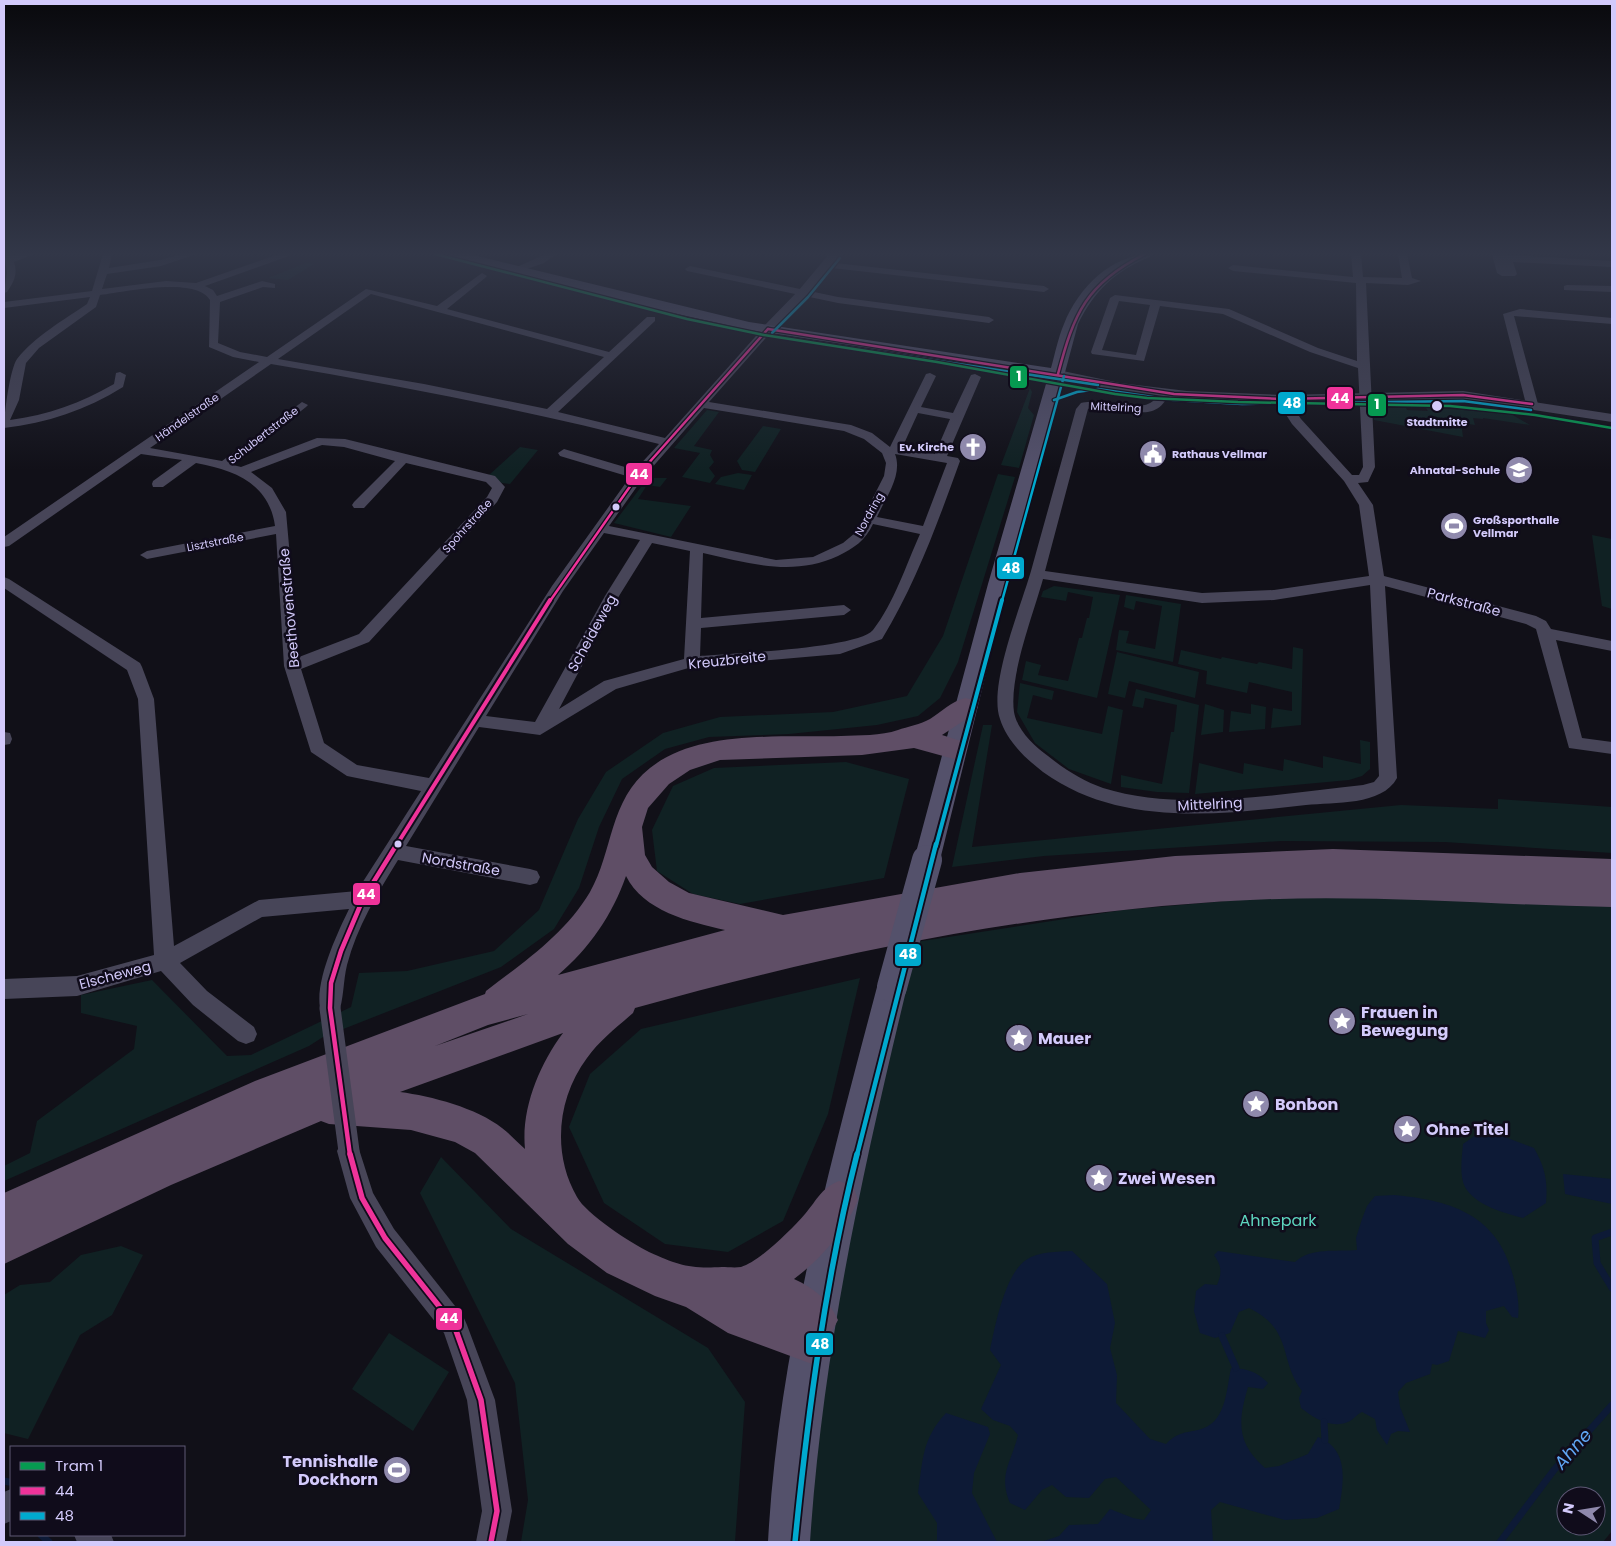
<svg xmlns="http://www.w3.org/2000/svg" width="1616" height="1546" font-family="Poppins,sans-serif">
<rect width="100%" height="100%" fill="#111018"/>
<g fill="#102123" fill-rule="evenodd">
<path d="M306,263l8,1 -26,16 -20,-2z"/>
<path d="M1030,388l2,4 -4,16 6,7 -15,53 -18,-3z"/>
<path d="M1374,408h32l1,2 21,1 -2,-3h12l73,6 19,11 -47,-7v1l-10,-1 2,7 -12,-2 -3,-9 3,23 -89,-17z"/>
<path d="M707,410l12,2 -25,34 18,4 -2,5 4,7 -5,6 6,8 -5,7 -28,-6 18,-24 -26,-5z"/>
<path d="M763,426l18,3 -26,43 -13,-2 -5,-9z"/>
<path d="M520,447l18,3 -28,34 -8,-1 -13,-8z"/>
<path d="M738,473l14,2 -8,15 -29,-6 6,-7z"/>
<path d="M998,474l17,3 -57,185 -18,36 -22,18 -41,9 -88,9 -80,3 -44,12 -43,30 -23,48 -20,61 -25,41 -53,38 -178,70 -14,9 -305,135v-15l26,-13 7,-32 97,-72 3,-23 -56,-13v-18l71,-15 75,76 24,-1 100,-48 8,-34 48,-2 87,-20 45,-41 39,-91 28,-47 57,-39 57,-16 113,-5 74,-16 36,-60z"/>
<path d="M653,478h14l-7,9 -13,-2 -9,14 53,7 -20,31 -57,-14 33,-44z"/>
<path d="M1592,535l20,4v70l-10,-3z"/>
<path d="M1054,586l66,9 -23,103 -75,-18 4,-19 15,4 -3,10 30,6 11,-43h3l5,-20h2l4,-21 -25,-5 -2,9 -25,-4 2,-6z"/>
<path d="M1126,595l55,9 -8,58 -57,-12 3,-20 10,1 -3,12 29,6 7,-43 -26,-5 -2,9 -10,-3z"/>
<path d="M1293,647l10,2 -2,76 -30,3 2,-20 19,3v-19l-43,-10 -2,11 -41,-9 1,-13 -29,-7 3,-14 40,9 1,-2 35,7 2,-2 33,7z"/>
<path d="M1117,652l82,20 -4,26 -66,-17 -4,17 -17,-4z"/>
<path d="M1020,683l34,8 -2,9 -19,-5 -6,23 75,16 6,-28 15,4 -12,74 -42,-15 -34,-26 -18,-31z"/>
<path d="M1136,689l63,16 -10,88 -32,-1 -36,-5v-12l41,9 9,-52h3l3,-27 -32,-7 -2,10 -11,-2z"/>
<path d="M1205,704l19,6 -1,22 -22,3z"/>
<path d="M1251,704l15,3 -1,22 -36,3 2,-21 20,3z"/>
<path d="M983,725h9l-20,122 429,-42 97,4v-10l114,8v46l-167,-11 -164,-1 -237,15 -92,11z"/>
<path d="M1360,740l10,2v27l-8,7 -13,4 -154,14 4,-31 44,11 1,-11 39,8 1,-12 39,9v-12l38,8z"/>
<path d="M846,762l63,17 -25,99 -144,26 -47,-10 -36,-23 -5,-41 21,-44 41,-18z"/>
<path d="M1273,897h184l155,7v627l-9,11h-814l1,-29 113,-569 220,-34zM1566,1496h30v30h-30z"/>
<path d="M860,978l-32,136 -45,107 -55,31 -63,-8 -61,-41 -35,-76 21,-53 51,-45z"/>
<path d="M441,1157l70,72 197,119 37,54 -10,140h-214l7,-42 -13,-117 -95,-190z"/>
<path d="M121,1246l22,9 -31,60 -32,20 -52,104 -24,-6v-138l16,-10 30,-3 31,-27z"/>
<path d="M389,1333l60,39 -36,59 -61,-42z"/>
</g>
<g fill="#0d1a36">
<path d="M1480,1132l14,1 40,15c11,19 14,34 12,55l-23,15c-19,-5 -48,-13 -58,-31 -6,-11 -3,-31 -2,-43z"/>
<path d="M1563,1174l49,5v25l-47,-10z"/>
<path d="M1394,1195c54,5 100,18 117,74 5,16 9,33 7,49l-6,-1 -8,-11 -18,5v12l3,7 -4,8 -27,-7 -9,30 -12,4 -5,-1 -2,10 -24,9 -8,9 2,15 10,25 -12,-1 -7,3 -4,11 -10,-15 -2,-11 -13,-7c-5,2 -8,7 -12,9 -18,9 -36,-3 -49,-13l-2,-10 3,-7c-24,-32 -8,-61 -53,-83l-10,4 -9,21 -15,5 -15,-5 -6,-22 2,-20 9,-7 12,1c5,-12 5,-19 -3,-30l4,-4 77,11c16,-15 41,-10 62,-12l-1,-12 6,-19 5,-13 8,-10z"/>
<path d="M1072,1251l35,33 8,39 -5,25 7,27 -1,28 34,36 16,5c11,-11 17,-11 32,-14 28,-6 28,-38 33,-62 17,1 25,3 37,15l-5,6 -15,-2c-10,34 -12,56 17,81l14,-2 29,-12 10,-17c31,12 26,44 21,72l-22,9 -32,2 -65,-18 -9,8 2,32h-172l18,-6 10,-11 29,-1 12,-15 23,9 11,2 7,-10 -35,-33 -11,2 -16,19 -23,-1 -14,-12 -10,5 -17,20 -15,-7c-12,-29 1,-39 8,-68l-8,-9 -17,-6 -12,-11 20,-44 -11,-15c5,-24 15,-76 36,-90 13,-9 31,-8 46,-9z"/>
<path d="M946,1413l42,14 2,7 -16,39 -2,20 25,49h-60v-19l-19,-30c5,-34 4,-54 28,-80z"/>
</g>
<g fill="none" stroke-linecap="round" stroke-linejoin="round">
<g stroke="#0d1a36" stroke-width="7">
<path d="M1612,1232l-17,6 2,25 15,25"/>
<path d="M1222,1336l14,32"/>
<path d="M1324,1422l1,18"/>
<path d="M4,1481l5,1"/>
<path d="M41,1535l8,7"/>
<path d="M1500,1542l54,-72 58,-65"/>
</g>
<g fill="#474558" fill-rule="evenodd">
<path d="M4,254h6l2,2 9,-2h13l-20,8c4,12 0,20 -7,30l-3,1 3,-21z"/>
<path d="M103,254h9l-3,14 51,-8 23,-6h13l-35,12 -54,8 -5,15 64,-8 30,2 83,-29h11l-1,2 -84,30 8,4 4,6 45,-15 13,3v4l-12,-1 -43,15 -2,41 22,9 27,5 99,-68 71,17 45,-33 5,3 -2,2 -38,31 162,43 38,-35h8v4l-97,91 107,26 99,-111 4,-1 5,3 -1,2 -63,71 142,23 21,8 18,14 36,-73 4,-1 6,3 -15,31 32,6 18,-38 4,-1 6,3 -34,79 11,2 2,3c-22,61 -44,122 -78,178l-42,15 -148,13 -76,22 -76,46 -61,-8 -73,119 124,23 7,2 3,6 -3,6 -7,2 -132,-25c-21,34 -41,67 -51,105 -4,16 -3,35 -9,50l-8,3 -8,-3c-11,-27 15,-81 27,-106l-87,8 -82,46 27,28 47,36 3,7 -3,7 -8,3 -8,-3 -45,-36 -32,-34 -84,25 -73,3v-20l73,-3 77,-21 -16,-256 -11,-29 -123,-82v-11l5,2 131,84 2,4 12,32 20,247 85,-46 98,-9 64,-100 -74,-15 -36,-24 -27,-86 -8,-132 -129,25 -7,-4 7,-4 128,-25c-6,-43 -41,-56 -79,-63l-33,24h-10l-1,-3 1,-3 29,-21 -41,-6 -132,92 -5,1v-10l255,-175 -26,-5 -24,-10 1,-47c-15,-24 -85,-8 -110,-5l-4,12 -57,41 -13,15 -7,37 -9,20c38,-5 71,-17 104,-36l2,-11 4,-1 6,3 -3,12c-37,23 -76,36 -119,41 0,-14 6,-59 13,-69 18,-23 47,-39 70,-55l3,-7 -86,11v-6l88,-11zM371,294l233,63 -57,52 -123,-25 -146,-25zM271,364c130,22 260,47 388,80l-24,26 -71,-21 -6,4 2,3 70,21 -78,109 -123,192 -72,-13 -33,-22 -23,-74 68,-27 128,-140 8,-15 -10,-11 -150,-37 -28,-1 -76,29 -8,-2 73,-58 2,-2 -6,-3 -80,59 -72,-13zM704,408l140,23 20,8 18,14 4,10 -2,13 -29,57 -12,10 -30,14 -37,3 -167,-34 34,-48zM918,413l32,6 -15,35 -33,-6zM322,445l22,2 51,14 -41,41 -2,3 2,3h10l42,-45 80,19 6,6 -5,9 -128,137 -60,23 -13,-145 -14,-24 -21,-16zM895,454l52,9 -24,63 -46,-9c9,-20 26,-42 18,-63zM873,524l47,10c-14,31 -26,69 -47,96 -16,19 -143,23 -173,26l1,-28 143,-13 7,-5 -7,-5 -143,13 2,-65c45,10 90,24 135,3 16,-8 27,-15 35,-32zM604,533l36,7 -35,56 -70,126 -49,-6 77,-125zM652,543l38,8 -6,108 -80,22 -45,28 60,-113z"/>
<path d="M546,254h10l-12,9 -29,10 -5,-3z"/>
<path d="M1351,254h10l2,23 39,1 -4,-24h9l5,24 9,3 -13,4 -42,-2 9,184 -7,15 -10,1 15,22 11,71 152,40 10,5 5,8 61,12v10l-56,-11 26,98 30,4v12l-43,-6 -33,-119 -10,-5 -141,-38 12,192c-15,28 -63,24 -91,27 -88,10 -187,22 -263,-33 -18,-14 -36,-31 -43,-53 -12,-33 21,-113 31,-148 15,-54 30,-108 45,-162l5,-6c18,-5 61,11 73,-3 2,-3 3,-7 5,-10h8l2,2c-12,40 -60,7 -81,17l-43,162 157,22 72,-3 95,-14 -10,-71 -15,-24 -52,-57 -16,-25 2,-2h8l15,22 51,56h7l4,-8 -5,-99 -48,-16 -87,-38 -63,-8 -16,55 -52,-7 -1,-2 19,-54 5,-3 114,14 89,39 39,13 -1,-78 -123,-12 -5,-3 5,-3 120,12zM1119,301l31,4 -14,50 -34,-5zM1043,579l159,24 72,-3 96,-15 9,191 -5,6 -11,3c-81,8 -180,28 -260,3 -20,-7 -39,-19 -55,-32 -14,-10 -31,-26 -34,-44 -5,-36 19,-97 29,-133z"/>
<path d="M1492,254l120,7v6l-99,-5 4,12 -2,2h-13l-5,-3z"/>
<path d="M826,262l218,24 5,3 -5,3 -221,-25 -2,-2z"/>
<path d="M690,266l148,31 151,20 5,3 -5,3 -151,-20 -151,-32 -2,-2z"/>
<path d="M1567,285l45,1v6l-48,-2v-4z"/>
<path d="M1520,309l92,9v6l-98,-8 24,88 -6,3 -6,-3 -23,-90z"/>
<path d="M4,732l6,1 2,6 -2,5 -6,1z"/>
<path d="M349,1139l8,4 16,50 21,36 69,87 4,9 28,75 17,111 -6,31h-30l6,-31 -15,-111 -23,-67 -68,-86 -26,-49 -13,-47 4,-8z"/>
<path d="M11,1489v32l-7,3v-32z"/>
<path d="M74,1535h37l3,7h-37z"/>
</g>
<g fill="#474558" fill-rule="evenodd">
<path d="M829,254h12l-34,42 -35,36h-8l-2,-3 2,-3 35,-36z"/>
<path d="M1058,370l62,13 67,8 95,4 181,-4 149,23v8l-149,-23 -181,4 -95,-4 -67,-8 -67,-14 -2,-3z"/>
</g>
<g fill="#54516b" fill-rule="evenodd">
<path d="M449,254h20l280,68 302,46c4,-14 7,-30 13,-44 14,-36 48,-70 87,-70l-1,3c-34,13 -56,34 -72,67l-70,260 -68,276 -3,8 -10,3 -10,-3 -3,-8 74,-276 60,-207 -299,-47 -85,-19 -214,-54z"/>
<path d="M892,973l11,4 4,10c-45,186 -84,363 -97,555h-42c10,-188 61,-373 109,-555l4,-10z"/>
</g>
<path fill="#5f4e66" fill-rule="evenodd" d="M965,698l9,2 4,7 -4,7 -32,21 22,7 3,7 -3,7 -10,3 -40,-11 -52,7 -142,5 -30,10 -21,14 -21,24 -6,19 3,28 7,12 17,15 20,11 94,22 237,-42 155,-17 158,-7 279,10v48c-121,-2 -241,-13 -362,-7 -208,10 -415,52 -615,108l-2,5c-16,14 -34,28 -46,45 -30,40 -35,96 -10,139 9,17 54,46 72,55 29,13 40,17 73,15 5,0 13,1 19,0 18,-5 51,-38 64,-53 13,-15 15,-25 34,-33l14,5 5,14c-13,31 -37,59 -64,79 20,9 35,21 44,41l-8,15 3,8 -6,15 -15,6 -84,-31 -42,-26 -31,-11 -48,-23 -39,-29 -93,-91 -20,-11 -44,-12 -82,-6 -8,-3 -150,64 -167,79v-71l251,-112 230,-87 1,-3c38,-29 79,-57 104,-99 23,-40 19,-92 60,-124 49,-39 132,-30 191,-32 18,-1 40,0 57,-6 9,-3 23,-6 32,-11 12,-8 21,-17 35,-21zM626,876c17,35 64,46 99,54l-167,45c31,-26 55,-61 68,-99zM528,1014l-93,32 53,-21zM563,1033c-24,32 -42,76 -38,116 -8,-7 -15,-15 -23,-21 -25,-20 -71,-32 -102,-36z"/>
<path stroke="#474558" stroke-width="21" d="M330,1008l19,143"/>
<path stroke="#54516b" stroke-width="30" d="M892,987l35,-127"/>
<g stroke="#100c1b" stroke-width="5">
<g id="bus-1-far3">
<path d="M768,329l406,65 108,5 181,-4 69,9"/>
<path d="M1058,374c16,-61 28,-90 87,-120"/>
<path d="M550,601l88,-126 130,-146"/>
</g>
</g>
<g stroke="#100c1b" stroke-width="8">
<path id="bus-1-far2" d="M396,846l154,-246"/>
</g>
<g stroke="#100c1b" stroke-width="8">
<path id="bus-1-far1" d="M350,1155l-20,-147 1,-25 10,-32 22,-52 34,-55"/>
</g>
<g stroke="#100c1b" stroke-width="9">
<path id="bus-1" d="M350,1154l12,44 23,40 69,87 27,75 16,111 -6,31"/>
</g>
<g stroke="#100c1b" stroke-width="5">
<g id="bus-2-far3">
<path d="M772,333l36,-36 32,-39"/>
<path d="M767,335l331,50"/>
<path d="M1054,400l23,-8 21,-3 75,11 69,4 221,-3 68,9"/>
<path d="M1002,601l62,-225"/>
</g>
</g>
<g stroke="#100c1b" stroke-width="8">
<path id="bus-2-far2" d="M936,846l66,-246"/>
</g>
<g stroke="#100c1b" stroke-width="8">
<path id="bus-2-far1" d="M857,1155l79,-311"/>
</g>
<g stroke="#100c1b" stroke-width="9">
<path id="bus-2" d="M795,1542c13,-130 30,-261 62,-388"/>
</g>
<use href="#bus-1-far3" stroke="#ef339a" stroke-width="2.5"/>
<use href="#bus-1-far2" stroke="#ef339a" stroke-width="4"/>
<use href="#bus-1-far1" stroke="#ef339a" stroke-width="4.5"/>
<use href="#bus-1" stroke="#ef339a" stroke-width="5.5"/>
<use href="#bus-2-far3" stroke="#00a9ce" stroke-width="2.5"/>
<use href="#bus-2-far2" stroke="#00a9ce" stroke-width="4"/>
<use href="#bus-2-far1" stroke="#00a9ce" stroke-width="4.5"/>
<use href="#bus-2" stroke="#00a9ce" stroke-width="5.5"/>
<g stroke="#100c1b" stroke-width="5">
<path id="tram-1" d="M435,254l252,65 77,16 173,27 178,32 32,4 91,4 212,4 85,9 77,13"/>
</g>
<use href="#tram-1" stroke="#069a51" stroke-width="2.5"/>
</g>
<linearGradient id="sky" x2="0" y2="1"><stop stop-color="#09090d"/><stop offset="0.54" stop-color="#323748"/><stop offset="1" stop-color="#323748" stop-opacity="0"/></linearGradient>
<rect width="1616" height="470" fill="url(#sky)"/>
<defs>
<g id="church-disc" transform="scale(1.4375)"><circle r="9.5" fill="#8f89ac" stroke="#100c1b"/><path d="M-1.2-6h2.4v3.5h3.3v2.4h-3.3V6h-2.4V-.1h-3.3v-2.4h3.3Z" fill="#fff"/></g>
<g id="civic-disc" transform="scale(1.4375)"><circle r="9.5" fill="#8f89ac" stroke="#100c1b"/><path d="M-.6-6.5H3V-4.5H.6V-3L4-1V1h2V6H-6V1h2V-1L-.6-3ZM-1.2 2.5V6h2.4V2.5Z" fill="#fff"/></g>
<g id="school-disc" transform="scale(1.4375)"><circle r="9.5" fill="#8f89ac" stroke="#100c1b"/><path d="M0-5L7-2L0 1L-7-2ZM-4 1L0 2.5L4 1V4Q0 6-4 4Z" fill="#fff"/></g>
<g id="stadium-disc" transform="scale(1.4375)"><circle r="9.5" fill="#8f89ac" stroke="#100c1b"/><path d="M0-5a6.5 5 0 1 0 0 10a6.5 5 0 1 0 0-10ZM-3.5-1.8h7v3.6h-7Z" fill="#fff"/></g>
<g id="sight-disc" transform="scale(1.4375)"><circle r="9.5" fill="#8f89ac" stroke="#100c1b"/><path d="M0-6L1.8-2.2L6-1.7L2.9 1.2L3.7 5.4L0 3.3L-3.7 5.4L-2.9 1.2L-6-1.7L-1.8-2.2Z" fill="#fff"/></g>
</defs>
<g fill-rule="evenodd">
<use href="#church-disc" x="973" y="447"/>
<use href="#civic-disc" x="1153" y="454"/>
<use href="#school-disc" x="1519" y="470"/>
<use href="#stadium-disc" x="1454" y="526"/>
<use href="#sight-disc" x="1342" y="1021"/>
<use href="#sight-disc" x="1019" y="1038"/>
<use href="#sight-disc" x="1256" y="1104"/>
<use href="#sight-disc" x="1407" y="1129"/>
<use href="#sight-disc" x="1099" y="1178"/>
<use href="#stadium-disc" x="397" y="1470"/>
</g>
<g fill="#d3cafb" stroke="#100c1b" stroke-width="2">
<circle cx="1437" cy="406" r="6"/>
<circle cx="616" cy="507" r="4.5"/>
<circle cx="398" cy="844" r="4.5"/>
</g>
<g text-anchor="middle" stroke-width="5" stroke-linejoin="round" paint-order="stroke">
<g font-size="11" fill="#d3cafb" stroke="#100c1b">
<text transform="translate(1116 407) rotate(3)" y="4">Mittelring</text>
<text transform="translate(187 417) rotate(-35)" y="4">Händelstraße</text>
<text transform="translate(263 435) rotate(-38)" y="4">Schubertstraße</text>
<text transform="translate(869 514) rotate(-61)" y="4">Nordring</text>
<text transform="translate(467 526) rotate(-48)" y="4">Spohrstraße</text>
<text transform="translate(215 542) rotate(-11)" y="4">Lisztstraße</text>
</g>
<g font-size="11" font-weight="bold" fill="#d3cafb" stroke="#100c1b">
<text x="1437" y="426">Stadtmitte</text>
</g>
<g font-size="11" font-weight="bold" fill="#d3cafb" stroke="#100c1b" text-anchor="end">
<text x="954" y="451">Ev. Kirche</text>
<text x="1172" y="458" text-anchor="start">Rathaus Vellmar</text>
<text x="1500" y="474">Ahnatal-Schule</text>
<text x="1473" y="524" text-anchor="start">Großsporthalle<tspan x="1473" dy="13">Vellmar</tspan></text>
</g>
<g font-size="14" fill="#d3cafb" stroke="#100c1b">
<text transform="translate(1464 602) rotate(15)" y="5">Parkstraße</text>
<text transform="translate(289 608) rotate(-95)" y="5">Beethovenstraße</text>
<text transform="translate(592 633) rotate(-61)" y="5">Scheideweg</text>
<text transform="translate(727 660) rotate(-6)" y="5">Kreuzbreite</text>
<text transform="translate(1210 804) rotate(-3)" y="5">Mittelring</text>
<text transform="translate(461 864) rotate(10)" y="5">Nordstraße</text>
<text transform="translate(115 975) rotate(-15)" y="5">Elscheweg</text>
</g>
<g font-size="16" font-weight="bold" fill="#d3cafb" stroke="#100c1b" text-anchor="start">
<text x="1361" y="1018">Frauen in<tspan x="1361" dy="18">Bewegung</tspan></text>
<text x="1038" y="1044">Mauer</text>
<text x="1275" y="1110">Bonbon</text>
<text x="1426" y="1135">Ohne Titel</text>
<text x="1118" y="1184">Zwei Wesen</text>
<text x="378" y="1467" text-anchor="end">Tennishalle<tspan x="378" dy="18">Dockhorn</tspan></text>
</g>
<g font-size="16" fill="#5dd5be" stroke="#100c1b">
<text x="1278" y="1226">Ahnepark</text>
</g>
<g font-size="18" font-style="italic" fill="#60a6f4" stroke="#100c1b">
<text transform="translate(1573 1449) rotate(-49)" y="6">Ahne</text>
</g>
</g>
<g stroke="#100c1b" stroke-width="2">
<rect x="1009" y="365" width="19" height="24" rx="5" fill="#069a51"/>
<rect x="1326" y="386" width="28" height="24" rx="5" fill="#ef339a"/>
<rect x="1277" y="391" width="29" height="24" rx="5" fill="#00a9ce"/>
<rect x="1367" y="393" width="20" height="24" rx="5" fill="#069a51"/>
<rect x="625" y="462" width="28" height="24" rx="5" fill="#ef339a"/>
<rect x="996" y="556" width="29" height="24" rx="5" fill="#00a9ce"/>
<rect x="352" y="882" width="29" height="24" rx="5" fill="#ef339a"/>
<rect x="894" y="943" width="28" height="24" rx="5" fill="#00a9ce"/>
<rect x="435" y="1307" width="28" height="24" rx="5" fill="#ef339a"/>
<rect x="805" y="1332" width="29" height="24" rx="5" fill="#00a9ce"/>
</g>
<g font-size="14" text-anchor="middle" font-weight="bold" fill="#fff">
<text x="1019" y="381">1</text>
<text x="1340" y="403">44</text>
<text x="1292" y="408">48</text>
<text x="1377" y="409">1</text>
<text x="639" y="479">44</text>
<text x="1011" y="573">48</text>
<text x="366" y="899">44</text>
<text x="908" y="959">48</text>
<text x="449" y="1323">44</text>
<text x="820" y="1349">48</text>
</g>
<rect width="1616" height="1546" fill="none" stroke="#d3cafb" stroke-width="10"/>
<rect x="10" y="1446" width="175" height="90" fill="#100c1b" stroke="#5e5875"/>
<rect x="20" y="1462" width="25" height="8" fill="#069a51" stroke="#5e5875"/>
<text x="55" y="1471" font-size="15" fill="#d3cafb">Tram 1</text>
<rect x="20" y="1487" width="25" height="8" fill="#ef339a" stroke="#5e5875"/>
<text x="55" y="1496" font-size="15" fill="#d3cafb">44</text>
<rect x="20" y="1512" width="25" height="8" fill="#00a9ce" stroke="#5e5875"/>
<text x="55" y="1521" font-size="15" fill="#d3cafb">48</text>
<g transform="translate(1581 1511) rotate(282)"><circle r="24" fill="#100c1b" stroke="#5e5875"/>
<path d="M0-4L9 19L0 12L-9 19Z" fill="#8f89ac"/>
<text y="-8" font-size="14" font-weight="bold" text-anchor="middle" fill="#d3cafb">N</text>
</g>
</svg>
